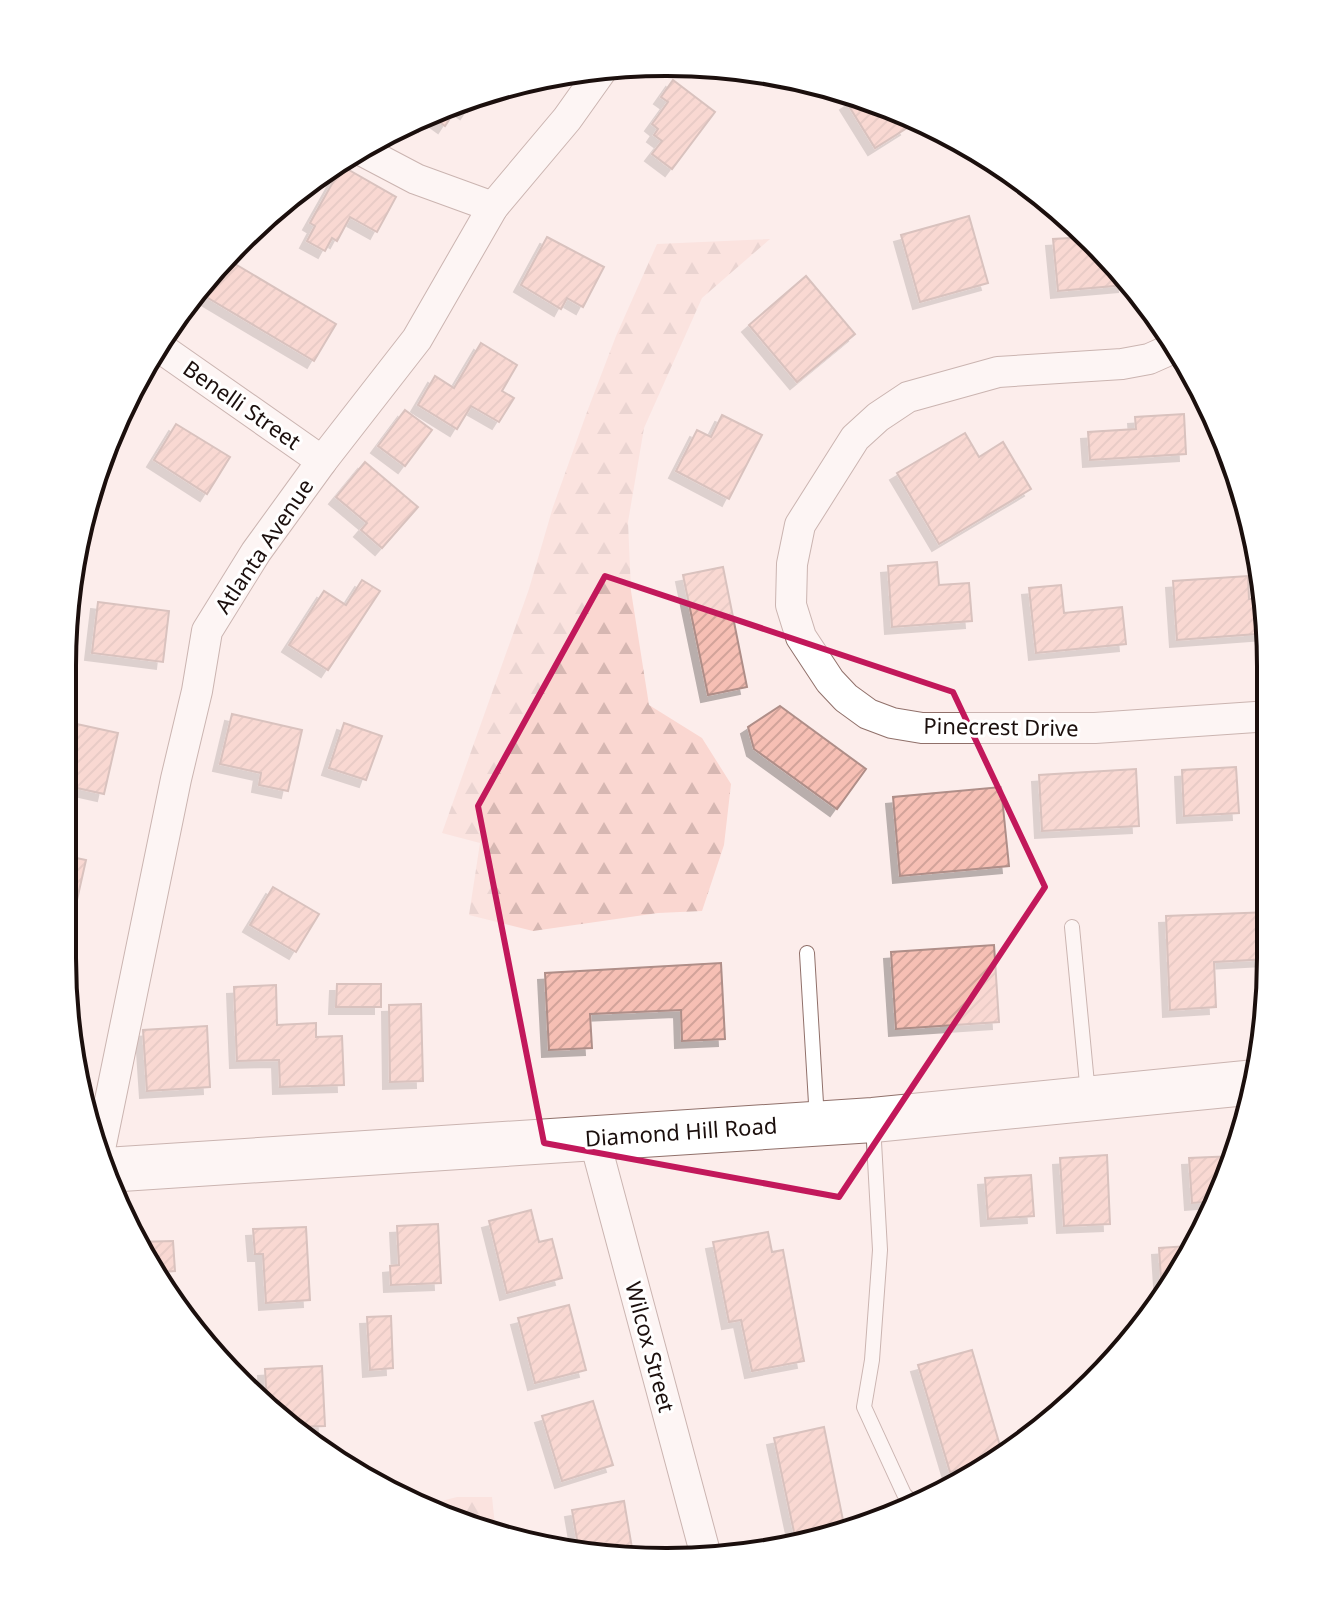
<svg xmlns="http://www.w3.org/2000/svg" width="1333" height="1624" font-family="'Noto Sans',sans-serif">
<defs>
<pattern id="forest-firs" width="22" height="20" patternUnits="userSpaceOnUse" patternTransform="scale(2)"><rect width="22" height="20" fill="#fad7d1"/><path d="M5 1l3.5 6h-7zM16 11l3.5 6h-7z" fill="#d6b7b2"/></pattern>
<pattern id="building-hatch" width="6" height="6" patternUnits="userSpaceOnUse" patternTransform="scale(2)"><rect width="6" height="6" fill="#f6bfb4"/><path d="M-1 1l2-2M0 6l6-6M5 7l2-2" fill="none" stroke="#d2a39a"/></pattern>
<filter id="shadow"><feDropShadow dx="-7" dy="7" stdDeviation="0" flood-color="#0004"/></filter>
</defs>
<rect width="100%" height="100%" fill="#fcedeb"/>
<g fill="url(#forest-firs)">
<path d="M770,239l-68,59 -58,130 -16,94 3,69 18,114 53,33 29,46 -7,61 -22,66 -44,2 -125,18 -64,-16 11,-72 -38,-10 87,-244 24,-82 34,-95 29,-76 41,-92z"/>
<path d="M457,1497h35l4,38 -24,-5 -45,-22 7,-5z"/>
</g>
<g fill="url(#building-hatch)" stroke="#af8e88" stroke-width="2" filter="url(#shadow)">
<path d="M673,80l42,32 -43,57 -20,-15 10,-13 -8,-6 4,-6 -6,-5 16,-22 -7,-5z"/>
<path d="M479,94l-12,18 -9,-6 -13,20 -14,-10 -6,9 -10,-7z"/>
<path d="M861,94l35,16 11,18 -32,20 -28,-45z"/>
<path d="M342,166l54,31 -19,35 -27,-15 -13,24 -5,-3 -7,13 -18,-10 8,-15 -5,-3z"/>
<path d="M969,216l19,67 -68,19 -19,-67z"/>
<path d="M547,237l57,30 -21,40 -16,-9 -6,11 -40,-24z"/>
<path d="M1088,237l36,37 1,11 -67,6 -5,-52z"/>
<path d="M225,258l111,66 -22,37 -111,-66z"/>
<path d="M806,276l49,58 -58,48 -48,-57z"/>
<path d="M481,343l36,22 -15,26 12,7 -15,24 -28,-16 -14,23 -39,-24 17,-29 19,12z"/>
<path d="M405,410l27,20 -27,36 -27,-20z"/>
<path d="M1184,414l2,40 -96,6 -2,-28 48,-3 -1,-12z"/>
<path d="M722,415l40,20 -33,64 -53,-28 21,-41 14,7z"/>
<path d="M176,424l54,33 -23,37 -53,-34z"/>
<path d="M965,433l14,24 24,-15 28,47 -92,55 -42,-71z"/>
<path d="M365,462l53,45 -36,41 -21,-18 6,-7 -31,-26z"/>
<path d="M937,562l2,23 30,-2 3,38 -80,6 -4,-61z"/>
<path d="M723,567l24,120 -39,8 -25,-120z"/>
<path d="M1248,576l1,23 16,-1 5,35 -93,7 -4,-59z"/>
<path d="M362,580l18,11 -52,79 -39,-25 35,-54 22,14z"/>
<path d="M1061,585l3,28 58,-6 4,37 -90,9 -7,-65z"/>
<path d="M98,602l71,9 -6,51 -71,-9z"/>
<path d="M780,706l86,63 -29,40 -83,-60 -6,-22z"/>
<path d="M232,714l70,16 -14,61 -29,-6 2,-12 -41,-9z"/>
<path d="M63,721l55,12 -14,61 -36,-8 -2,11 -3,-1z"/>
<path d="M344,723l38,13 -16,44 -37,-12z"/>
<path d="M1236,767l3,46 -55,3 -2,-46z"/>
<path d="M1136,769l3,57 -97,5 -3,-56z"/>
<path d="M1001,787l8,79 -109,10 -7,-79z"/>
<path d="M62,855l24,5 -14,62 -10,-2z"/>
<path d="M273,887l46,27 -23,38 -46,-27z"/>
<path d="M1270,912v47l-56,3 2,45 -46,3 -4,-94z"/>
<path d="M994,945l5,77 -103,7 -5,-77z"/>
<path d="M721,963l4,76 -43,2 -1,-31 -91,4 2,34 -43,2 -4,-77z"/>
<path d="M337,984h44v23h-45z"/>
<path d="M276,985l1,40 39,-2v14l26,-1 2,49 -64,2 -1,-27 -42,1 -3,-74z"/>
<path d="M421,1004l2,77 -33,1 -1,-77z"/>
<path d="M207,1026l3,61 -63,4 -4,-61z"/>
<path d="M1107,1155l3,69 -46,2 -4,-68z"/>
<path d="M1235,1156l-18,45 -25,2 -3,-45z"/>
<path d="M1031,1175l3,41 -46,3 -3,-41z"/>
<path d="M531,1210l8,32 13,-3 10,39 -55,15 -18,-72z"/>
<path d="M438,1224l3,59 -50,2 -1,-19 9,-1 -2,-39z"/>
<path d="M306,1227l4,73 -44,3 -3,-49h-8l-2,-25z"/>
<path d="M768,1232l4,20 11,-2 21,111 -52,10 -11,-51 -12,2 -16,-80z"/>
<path d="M173,1241l2,30 -13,1 1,15 -20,-28 -7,-17z"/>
<path d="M1189,1246l1,7 -28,42 -3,-47z"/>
<path d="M569,1305l17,65 -51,13 -17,-65z"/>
<path d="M391,1316l2,52 -23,2 -3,-53z"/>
<path d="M972,1350l31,106 -38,24 -3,-11 -12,3 -32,-107z"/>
<path d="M322,1366l3,60 -32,1 -26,-23 -2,-35z"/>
<path d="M593,1401l20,64 -51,16 -20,-65z"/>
<path d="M824,1427l21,103 -48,16 -23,-108z"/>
<path d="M624,1501l10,59 -55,-9 -7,-41z"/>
</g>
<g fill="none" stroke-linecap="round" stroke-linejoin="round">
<g stroke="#90706a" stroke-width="16">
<g id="service">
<path d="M1072,927l16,167"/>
<path d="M807,953l10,167"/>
<path d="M873,1124l7,126 -8,110 -8,47 40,87 11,12"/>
</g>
</g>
<g stroke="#90706a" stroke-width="32">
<g id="minor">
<path d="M359,149l57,30 77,28"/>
<path d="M1176,347l-27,12 -27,5 -124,8 -90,25 -30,20 -23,21 -55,87 -8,39 -1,41 10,32 29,44 16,17 22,16 24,9 30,5h173l175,-12"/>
<path d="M162,349l160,112"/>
<path d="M594,1138l112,418"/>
<path d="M99,1154l77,-375 21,-88 10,-60 49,-79 66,-91 95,-122 76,-132 74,-88 37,-52"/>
</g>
</g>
<g stroke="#90706a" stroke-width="46">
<path id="primary" d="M106,1170l767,-50 383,-38"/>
</g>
<use href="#service" stroke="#fff" stroke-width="14"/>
<use href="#minor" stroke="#fff" stroke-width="30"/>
<use href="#primary" stroke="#fff" stroke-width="44"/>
</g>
<path d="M0 0H1333V1624H0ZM605,576l348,116 92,195 -206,310 -295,-54 -66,-337z" fill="#fcedeb" fill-opacity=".55" fill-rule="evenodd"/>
<path fill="none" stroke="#c2185b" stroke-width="6" stroke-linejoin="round" d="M605,576l348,116 92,195 -206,310 -295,-54 -66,-337z"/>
<g text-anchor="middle" stroke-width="6" stroke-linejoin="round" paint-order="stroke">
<g font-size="22" fill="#1b0f0d" stroke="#fff">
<text transform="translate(242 405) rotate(35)" y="8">Benelli Street</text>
<text transform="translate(264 546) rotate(-56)" y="8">Atlanta Avenue</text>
<text transform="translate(1001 727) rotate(1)" y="8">Pinecrest Drive</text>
<text transform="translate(681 1132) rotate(-4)" y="8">Diamond Hill Road</text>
<text transform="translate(650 1347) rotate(75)" y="8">Wilcox Street</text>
</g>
</g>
<path d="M0 0H1333V1624H0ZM666 76H667A590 590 0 0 1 1257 666V958A590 590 0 0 1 667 1548H666A590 590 0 0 1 76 958V666A590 590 0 0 1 666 76Z" fill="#fff" fill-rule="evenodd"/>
<path fill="none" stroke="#1b0f0d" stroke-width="4" d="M666 76H667A590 590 0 0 1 1257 666V958A590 590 0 0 1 667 1548H666A590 590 0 0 1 76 958V666A590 590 0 0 1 666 76Z"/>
</svg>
